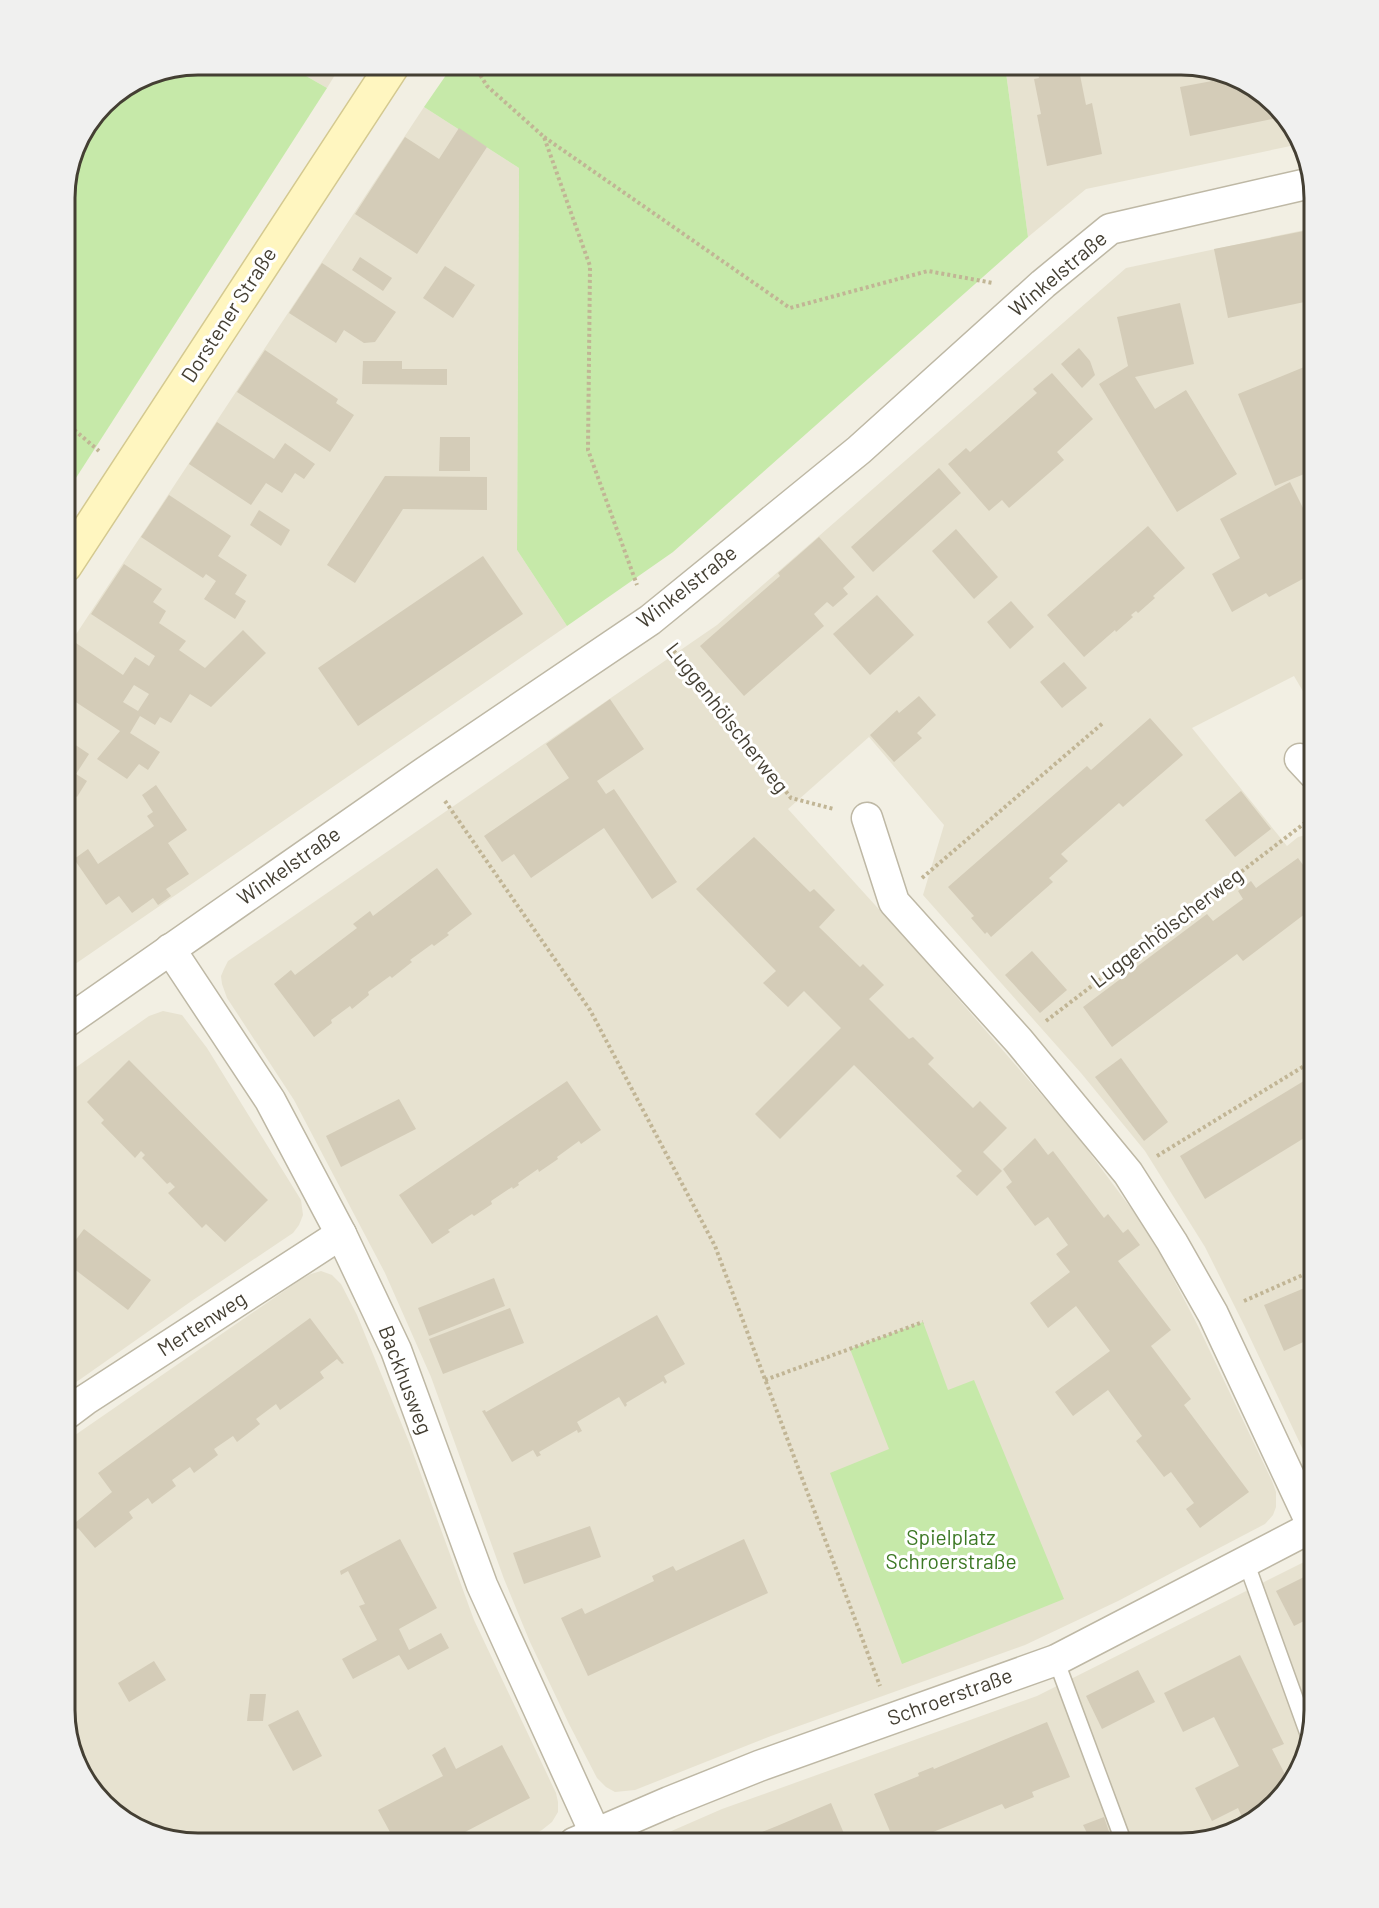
<svg xmlns="http://www.w3.org/2000/svg" width="1379" height="1908" font-family="Barlow,sans-serif">
<rect width="100%" height="100%" fill="#f2efe3"/>
<g fill="#e7e2d0">
<path d="M287,65h54l-14,23z"/>
<path d="M1005,65h184l59,18 48,48 4,13 -214,45 -58,48z"/>
<path d="M424,107l95,61 -2,382 50,76 -502,345v-320z"/>
<path d="M1314,228v482l-20,-34 -102,52 95,118 11,-9 16,-4v640l-69,-146 -40,-80 -60,-96 -64,-78 -158,-178 21,-70 -75,-88 -81,72 126,139 139,160 30,36 56,75 22,36 37,71 74,155 4,11v15l-3,8 -8,9 -147,77 -93,44 -254,91 -136,54 -20,2 -9,-5 -9,-9 -28,-54 -39,-82 -26,-63 -73,-202 -46,-104 -91,-173 -67,-102 -5,-14 -1,-8 3,-7 4,-8 489,-336 409,-357z"/>
<path d="M163,1011l19,4 25,33 94,152 2,15 -4,10 -6,8 -100,67 -128,90v-315l84,-59z"/>
<path d="M321,1271l11,4 9,9 16,31 52,127 65,178 82,173 2,9v10l-6,10 -10,8 -26,13h-326l-59,-18 -48,-48 -18,-67v-268l235,-162 11,-6z"/>
<path d="M1314,1557v153l-18,67 -48,48 -67,18h-537l78,-34 315,-113z"/>
</g>
<g fill="#c6e9a9">
<path d="M198,65h89l40,23 -262,407v-306l13,-50 32,-41 37,-23z"/>
<path d="M453,65h552l23,172 -355,315 -106,74 -50,-76 2,-382 -95,-61z"/>
<path d="M923,1322l25,68 26,-10 90,219 -162,65 -72,-191 59,-24 -39,-100z"/>
</g>
<g fill="#d4ccb8" fill-rule="evenodd">
<path d="M1036,65h37l1,6 5,-1 7,35 6,-2 10,51 -55,12 -10,-51 4,-1 -7,-35 5,-1z"/>
<path d="M1210,71l38,12 34,34 -92,19 -10,-49 32,-6z"/>
<path d="M459,128l28,19 -70,107 -62,-40 50,-77 34,22z"/>
<path d="M1314,229v71l-86,18 -14,-69z"/>
<path d="M360,257l32,21 -9,13 -31,-21z"/>
<path d="M322,263l74,49 -21,30 -11,1 -20,-13 -8,13 -47,-30z"/>
<path d="M445,266l30,19 -22,33 -30,-20z"/>
<path d="M1180,303l14,61 -59,13 20,32 31,-19 51,84 -60,38 -78,-128 29,-18 -11,-49z"/>
<path d="M1079,348l11,13 5,14 -13,13 -21,-24z"/>
<path d="M265,350l73,49 -2,4 18,12 -24,37 -93,-60z"/>
<path d="M363,361h39v8h45v16l-85,-1z"/>
<path d="M1314,363v107l-39,16 -37,-92z"/>
<path d="M1052,373l41,46 -36,33 7,8 -55,48 -7,-8 -13,11 -41,-47 18,-16 4,4 67,-59 -4,-4z"/>
<path d="M217,422l57,37 11,-16 30,21 -11,15 -9,-6 -13,20 -16,-10 -15,22 -62,-41z"/>
<path d="M440,437h30v34h-31z"/>
<path d="M939,468l22,25 -88,79 -22,-25z"/>
<path d="M385,476l102,1v33l-84,-1 -48,74 -28,-18z"/>
<path d="M1290,482l24,48v43l-45,24 -3,-4 -34,19 -20,-38 28,-16 -20,-39z"/>
<path d="M169,495l62,41 -13,20 29,19 -12,19 11,7 -11,18 -31,-20 12,-18 -10,-7 -3,4 -62,-41z"/>
<path d="M259,510l31,20 -9,16 -31,-21z"/>
<path d="M1148,526l37,42 -32,28 2,2 -17,15 -2,-2 -5,4 2,2 -17,15 -1,-2 -31,27 -37,-42z"/>
<path d="M956,529l42,48 -24,22 -42,-48z"/>
<path d="M819,537l36,40 -12,11 5,6 -15,13 -6,-5 -13,12 10,12 -80,70 -44,-50 80,-70 -2,-3z"/>
<path d="M483,556l40,58 -165,112 -40,-58z"/>
<path d="M124,564l38,25 -9,13 13,9 -7,12 27,18 -7,9 26,18 38,-38 23,23 -55,54 -21,-13 -19,29 -11,-6 -5,8 -15,-9 -10,17 30,19 -12,18 -9,-6 -12,15 -30,-20 23,-28 -55,-36v-42l8,-12 50,34 12,-18 14,9 6,-10 -64,-42zM134,685l15,9 -11,17 -15,-9z"/>
<path d="M877,595l37,40 -44,40 -37,-41z"/>
<path d="M1011,601l23,26 -24,22 -23,-27z"/>
<path d="M1064,662l23,26 -25,20 -22,-26z"/>
<path d="M919,696l17,19 -19,18 5,5 -28,24 -24,-27 27,-25 2,3z"/>
<path d="M610,699l34,50 -47,32 9,13 8,-5 63,93 -25,17 -48,-71 -73,50 -17,-24 -12,8 -18,-26 85,-58 -23,-34z"/>
<path d="M1150,718l33,37 -60,52 -4,-4 -58,51 7,7 -19,17 4,4 -62,55 -4,-5 -2,2 -14,-16 3,-2 -26,-29 139,-121 4,4z"/>
<path d="M65,738l24,16 -13,20 11,7 -10,16 -12,-8z"/>
<path d="M156,785l31,45 -19,13 21,31 -23,15 5,7 -13,9 -5,-7 -21,15 -13,-17 -13,9 -32,-46 14,-10 10,15 56,-38 -7,-10 6,-4 -11,-17z"/>
<path d="M1241,791l30,38 -36,28 -30,-37z"/>
<path d="M754,837l56,55 4,-3 21,21 -16,17 41,40 3,-3 21,21 -15,14 40,40 4,-2 21,21 -6,6 45,44 7,-7 27,27 -24,24 19,19 -25,25 -21,-20 6,-5 -108,-106 -74,74 -25,-25 86,-86 -37,-37 -16,16 -25,-24 13,-12 -80,-82z"/>
<path d="M1298,858l16,22v27l-71,54 -6,-7 -125,93 -29,-40 124,-93 6,7 30,-22 -5,-8 13,-10 5,7z"/>
<path d="M437,868l35,46 -25,19 2,2 -15,11 -2,-2 -22,16 2,2 -19,15 -1,1 -2,-2 -22,16 1,3 -17,14 -2,-3 -19,14 1,3 -18,14 -40,-53 17,-14 4,5 62,-47 -4,-4 17,-13 3,5z"/>
<path d="M1032,951l35,39 -27,23 -35,-38z"/>
<path d="M1121,1058l47,64 -24,19 -49,-64z"/>
<path d="M129,1060l139,140 -43,42 -19,-18 -4,4 -34,-35 7,-6 -5,-5 -3,2 -25,-26 3,-3 -4,-4 -6,7 -34,-35 3,-3 -17,-18z"/>
<path d="M1312,1076l2,4v52l-109,67 -25,-43z"/>
<path d="M567,1081l34,49 -20,14 -2,-3 -22,16 1,2 -19,13 -1,-3 -20,14 1,2 -6,4 -1,-2 -21,14 1,3 -18,12 -2,-2 -24,16 2,2 -18,12 -33,-49z"/>
<path d="M399,1099l17,30 -75,38 -15,-31z"/>
<path d="M1035,1138l13,17 5,-4 51,67 4,-4 15,19 5,-4 12,16 -22,16 53,69 -20,16 40,53 -7,6 65,87 -49,36 -14,-19 8,-6 -23,-31 -7,5 -28,-36 6,-5 -34,-46 -35,26 -18,-24 55,-41 -34,-45 -28,22 -18,-25 40,-31 -14,-18 12,-9 -20,-28 -13,9 -29,-39 6,-5 -9,-13z"/>
<path d="M84,1229l67,51 -23,30 -63,-48v-8z"/>
<path d="M494,1278l11,28 -76,30 -11,-28z"/>
<path d="M1314,1284v53l-30,14 -20,-46z"/>
<path d="M510,1308l14,35 -81,31 -14,-35z"/>
<path d="M657,1315l28,49 -21,12 3,6 -2,2 -2,-3 -37,22 1,2 -2,2 -6,-10 -42,25 5,9 -4,2 -1,-3 -38,22 2,3 -4,2 -4,-7 -21,12 -30,-51 3,-1 1,2z"/>
<path d="M310,1318l34,45 -2,1 -5,-5 -17,13 4,6 -44,32 -4,-6 -20,15 4,5 -23,18 -4,-6 -19,13 4,6 -24,18 -4,-6 -18,13 4,6 -24,18 -4,-6 -19,14 4,6 -38,30 -17,-20 -13,11v-30l11,13 36,-30 -14,-19z"/>
<path d="M590,1526l11,31 -77,27 -11,-31z"/>
<path d="M400,1539l37,69 -38,21 10,21 32,-17 8,15 -41,22 -9,-15 -46,24 -11,-20 35,-19 -18,-34 6,-2 -17,-33 -7,4 -1,-4z"/>
<path d="M744,1539l24,54 -180,83 -27,-58 21,-10 3,6 69,-33 -2,-5 21,-10 3,5z"/>
<path d="M1314,1572v44l-20,10 -18,-35z"/>
<path d="M1240,1655l44,89 -12,5 18,35 -44,42 -8,-18 -26,13 -17,-33 44,-22 -25,-49 -31,15 -19,-39z"/>
<path d="M154,1661l12,19 -37,22 -11,-19z"/>
<path d="M1138,1670l17,32 -53,27 -16,-33z"/>
<path d="M250,1694h16l-3,27h-16z"/>
<path d="M298,1710l24,46 -29,15 -25,-46z"/>
<path d="M1047,1722l23,55 -38,15 2,5 -29,12 -3,-5 -96,39h-11l-21,-49 45,-18 -1,-3 15,-6 1,2z"/>
<path d="M502,1745l28,53 -86,45h-48l-18,-33 65,-34 -11,-21 13,-8 11,22z"/>
<path d="M831,1803l17,40h-114l43,-17z"/>
<path d="M1104,1817l9,26h-21l-9,-18z"/>
</g>
<g fill="none" stroke-linecap="round" stroke-linejoin="round">
<g stroke="#beb8a5" stroke-width="18">
<g id="lane">
<path d="M1246,1562l62,172"/>
<path d="M1056,1660l68,183"/>
</g>
</g>
<g stroke="#beb8a5" stroke-width="33">
<g id="street">
<path d="M1300,759l14,15"/>
<path d="M867,818l27,84 125,139 109,132 44,69 41,72 100,213"/>
<path d="M170,949l100,151 71,134 55,116 86,235 113,248"/>
<path d="M65,1023l360,-251 225,-152 209,-170 184,-166 67,-55 201,-46"/>
<path d="M65,1415l20,-15 256,-166"/>
<path d="M574,1843l95,-41 90,-36 297,-106 258,-134"/>
</g>
</g>
<g stroke="#d4c990" stroke-width="36">
<path id="secondary" d="M65,566l328,-501"/>
</g>
<g stroke="#c1b595" stroke-width="4" stroke-dasharray="3 3" stroke-linecap="butt">
<path d="M474,65l13,21 57,51 46,129 -2,184 49,135"/>
<path d="M430,68l7,5 11,-8"/>
<path d="M544,137l246,171 138,-37 65,12"/>
<path d="M65,422l34,29"/>
<path d="M670,646l121,152 43,11"/>
<path d="M445,801l145,209 125,236 165,440"/>
<path d="M922,878l181,-155"/>
<path d="M1046,1021l268,-205"/>
<path d="M1157,1156l157,-96"/>
<path d="M1244,1301l70,-31"/>
<path d="M765,1380l158,-58"/>
</g>
<use href="#lane" stroke="#fff" stroke-width="15"/>
<use href="#street" stroke="#fff" stroke-width="30"/>
<use href="#secondary" stroke="#fff6c0" stroke-width="33"/>
</g>
<g text-anchor="middle" stroke-width="6" stroke-linejoin="round" paint-order="stroke">
<g font-size="21" fill="#443f33" stroke="#fff">
<text transform="translate(1058 274) rotate(-40)" y="7">Winkelstraße</text>
<text transform="translate(229 315) rotate(-57)" y="7">Dorstener Straße</text>
<text transform="translate(687 587) rotate(-38)" y="7">Winkelstraße</text>
<text transform="translate(727 718) rotate(52)" y="7">Luggenhölscherweg</text>
<text transform="translate(289 866) rotate(-35)" y="7">Winkelstraße</text>
<text transform="translate(1167 928) rotate(-37)" y="7">Luggenhölscherweg</text>
<text transform="translate(202 1324) rotate(-33)" y="7">Mertenweg</text>
<text transform="translate(405 1380) rotate(69)" y="7">Backhusweg</text>
<text transform="translate(950 1697) rotate(-20)" y="7">Schroerstraße</text>
</g>
<g font-size="21" fill="#3c7824" stroke="#fff">
<text x="951" y="1545">Spielplatz<tspan x="951" dy="24">Schroerstraße</tspan></text>
</g>
</g>
<path d="M0 0H1379V1908H0ZM198 75H1181A123 123 0 0 1 1304 198V1710A123 123 0 0 1 1181 1833H198A123 123 0 0 1 75 1710V198A123 123 0 0 1 198 75Z" fill="#f0f0ef" fill-rule="evenodd"/>
<path fill="none" stroke="#443f33" stroke-width="3" d="M198 75H1181A123 123 0 0 1 1304 198V1710A123 123 0 0 1 1181 1833H198A123 123 0 0 1 75 1710V198A123 123 0 0 1 198 75Z"/>
</svg>
